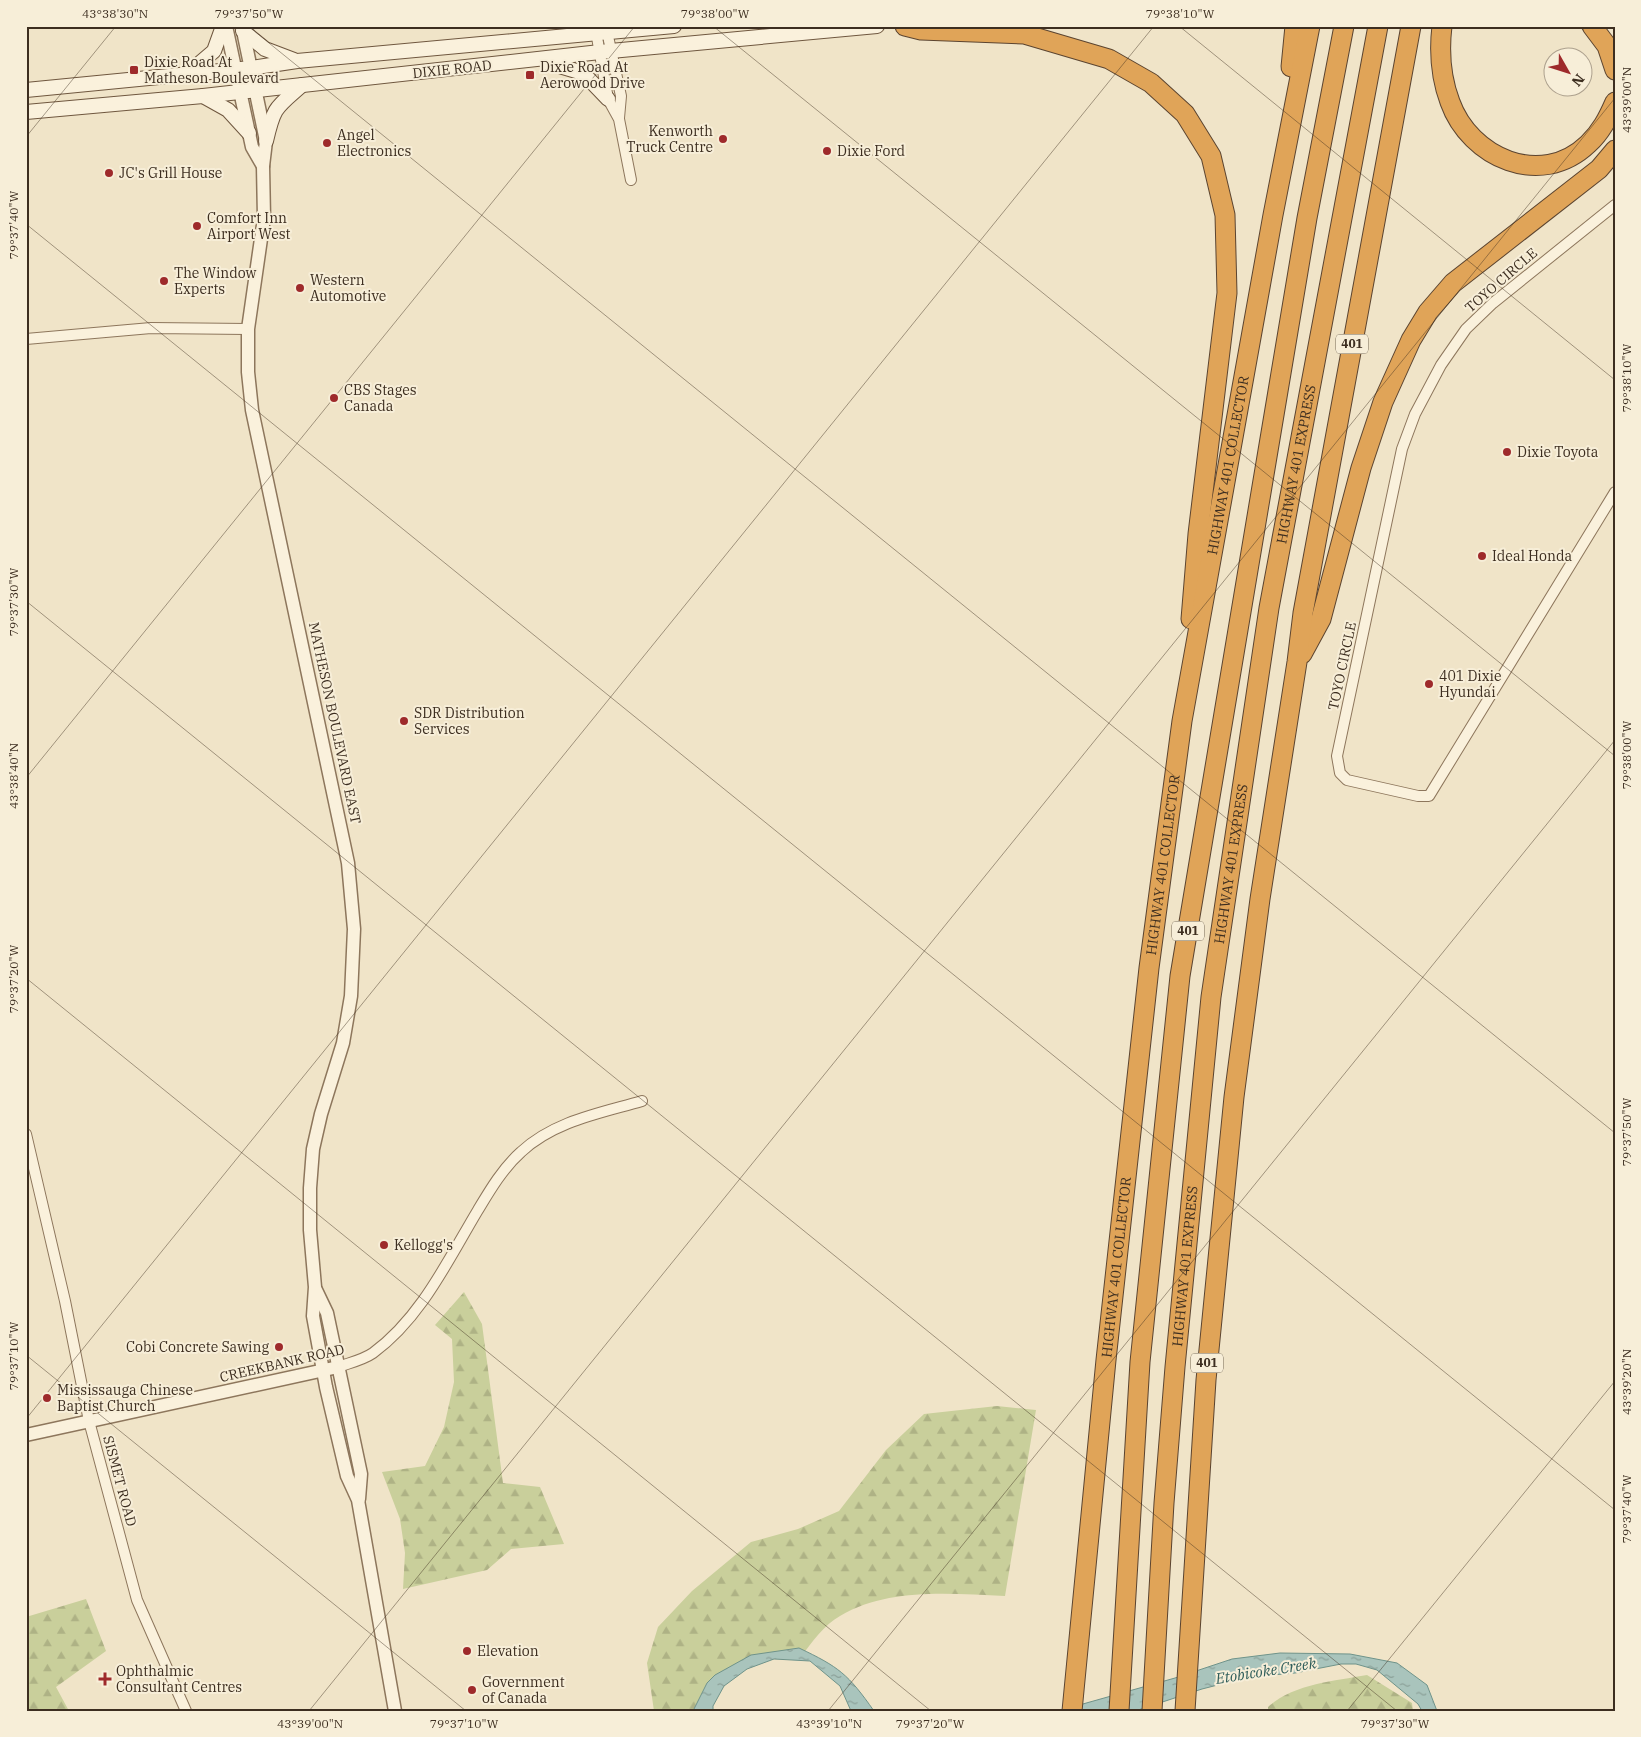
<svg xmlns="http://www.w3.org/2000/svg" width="1641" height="1737" font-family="'IBM Plex Serif',serif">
<defs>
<pattern id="forest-firs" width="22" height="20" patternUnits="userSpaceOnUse" patternTransform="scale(1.25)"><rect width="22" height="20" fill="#c9cf9b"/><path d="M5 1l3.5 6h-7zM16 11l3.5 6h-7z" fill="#aeb285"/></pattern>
<pattern id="water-ripples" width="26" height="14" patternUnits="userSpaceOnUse" patternTransform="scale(1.25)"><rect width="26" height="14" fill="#a9c4bc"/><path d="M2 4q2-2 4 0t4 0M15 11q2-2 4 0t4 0" fill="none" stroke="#8ba098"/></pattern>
</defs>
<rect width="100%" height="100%" fill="#f0e4c8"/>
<g fill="url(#forest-firs)">
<path d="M464,1292l18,32 21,159 37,4 24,57 -53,5 -24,21 -84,19 2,-36 -5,-34 -18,-47 43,-6 19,-39 10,-45 -2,-43 -17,-14z"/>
<path d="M997,1406l39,4 -31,186c-54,-2 -116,-9 -165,20 -16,9 -28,26 -39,41l-2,-9 -92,35 -14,28h-39l-7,-48 11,-36 34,-36 59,-49 47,-13 41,-18 47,-61 38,-36z"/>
<path d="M86,1599l20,52 -50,36 13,24h-43v-94z"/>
<path d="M1367,1675l45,28 1,8h-145v-4c25,-23 66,-26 99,-32z"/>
</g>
<g fill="url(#water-ripples)" stroke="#6f938a">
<path d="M799,1648c40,19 49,26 75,63h-23l-11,-25 -30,-25 -36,-2 -27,10 -23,17 -11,20v5h-20l14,-28 8,-8 36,-20z"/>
<path d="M1280,1653l70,1 47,9 30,22 10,26h-15l-4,-7 -41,-34 -21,-6h-15l-46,9 -46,4 -47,12 -67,22h-77l117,-33 57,-19z"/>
</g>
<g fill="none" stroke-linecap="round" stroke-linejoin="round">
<g stroke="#8d765c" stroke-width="12">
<g id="minor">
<path d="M595,26l13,73 11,20 12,61"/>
<path d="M606,27l15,69 -2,22"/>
<path d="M1615,205l-122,98 -27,26 -25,36 -26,49 -13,35 -65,307 3,17 7,7 71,16h11l186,-304"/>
<path d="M26,339l125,-11 97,1"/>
<path d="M26,1134l39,167 24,120 48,179 49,111"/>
<path d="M338,1367c11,-4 25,-7 35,-14 48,-35 75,-93 105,-143 12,-20 25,-42 43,-58 33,-31 80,-39 121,-51"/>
</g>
</g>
<g stroke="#8d765c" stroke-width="15">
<g id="tertiary">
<path d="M226,26l26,121 11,19"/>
<path d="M242,26l24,115 -3,25 1,52 -16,111v43l4,38 96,453 6,66 -3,67 -8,47 -22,71 -8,35 -3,39v42l5,57 -2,29 13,71 21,89 11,24 37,211"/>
<path d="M316,1290l11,23 34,161 -2,25"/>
<path d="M26,1435l312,-68"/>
</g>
</g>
<g stroke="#6f573f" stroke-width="16">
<g id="secondary">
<path d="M243,31l22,18 29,11"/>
<path d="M546,62l37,11 25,26"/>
<path d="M187,74l27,-23 9,-25"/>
<path d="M26,90l225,-22 46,-7 377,-35"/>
<path d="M203,96l25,14 21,23"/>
<path d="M26,112l177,-16 397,-44 277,-26"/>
<path d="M266,141c8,-35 10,-33 36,-56"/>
</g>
</g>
<g stroke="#5b4430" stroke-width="21">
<g id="motorway">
<path d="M905,26l16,4 103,4 85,25 42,24 34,31 26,42 14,59 2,78 -29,241 -7,85"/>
<path d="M1442,26c-3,25 -1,52 8,76 20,56 91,87 138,42 13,-12 20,-26 27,-42"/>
<path d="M1592,26l15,20 8,24"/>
<path d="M1291,67l4,-41"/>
<path d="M1302,654l19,-35 40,-151 22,-66 28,-62 17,-28 25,-29 146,-114 16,-19"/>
<path id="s1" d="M1072,1711l34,-351 43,-392 33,-247 91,-506 37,-189"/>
<path d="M1119,1711l21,-349 40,-386 127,-758 37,-192"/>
<path id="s2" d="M1152,1711l12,-208 11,-136 36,-370 58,-389 109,-582"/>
<path d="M1185,1711l21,-331 28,-283 26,-198 37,-237 6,-49 108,-587"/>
</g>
</g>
<use href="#minor" stroke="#faf1dc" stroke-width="10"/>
<use href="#tertiary" stroke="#faf1dc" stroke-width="12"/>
<use href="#secondary" stroke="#faf1dc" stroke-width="14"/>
<use href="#motorway" stroke="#e0a458" stroke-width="19"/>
</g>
<path fill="none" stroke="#3d2e20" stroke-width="1" stroke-opacity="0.45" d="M248,26l1367,1107M713,26l902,730M1179,26l436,354M26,137l90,-111M26,224l1589,1286M26,601l1371,1110M26,778l609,-752M26,978l905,733M26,1355l440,356M26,1419l1128,-1393M309,1711l1306,-1613M828,1711l787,-971M1347,1711l268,-330"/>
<g fill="#9e2a2b" stroke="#f7eed8" stroke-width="2">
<rect x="129" y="65" width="10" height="10" rx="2.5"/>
<rect x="525" y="70" width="10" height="10" rx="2.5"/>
<circle cx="723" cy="139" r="5"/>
<circle cx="327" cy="143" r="5"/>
<circle cx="827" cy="151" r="5"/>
<circle cx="109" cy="173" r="5"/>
<circle cx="197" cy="226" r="5"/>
<circle cx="164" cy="281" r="5"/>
<circle cx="300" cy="288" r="5"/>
<circle cx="334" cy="398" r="5"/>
<circle cx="1507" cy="452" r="5"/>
<circle cx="1482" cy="556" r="5"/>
<circle cx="1429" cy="684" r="5"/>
<circle cx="404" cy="721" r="5"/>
<circle cx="384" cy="1245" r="5"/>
<circle cx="279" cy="1347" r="5"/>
<circle cx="47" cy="1398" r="5"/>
<circle cx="467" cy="1651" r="5"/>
<path d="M102.5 1671.5h5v5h5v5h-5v5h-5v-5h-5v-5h5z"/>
<circle cx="472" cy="1690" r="5"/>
</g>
<g text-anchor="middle" stroke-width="4" stroke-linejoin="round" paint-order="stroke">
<g fill="#f7eed8" stroke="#756857" stroke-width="1">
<rect x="1336" y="334.5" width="32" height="19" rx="4"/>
<rect x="1172" y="921.5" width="32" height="19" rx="4"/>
<rect x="1191" y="1353.5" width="32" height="19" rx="4"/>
</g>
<g font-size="12" font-weight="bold" fill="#3d2e20">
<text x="1352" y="348">401</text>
<text x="1188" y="935">401</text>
<text x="1207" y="1367">401</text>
</g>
<g font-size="14" fill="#3d2e20" stroke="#f7eed8" text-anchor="start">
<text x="144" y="67">Dixie Road At<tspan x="144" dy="16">Matheson Boulevard</tspan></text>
<text x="540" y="72">Dixie Road At<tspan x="540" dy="16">Aerowood Drive</tspan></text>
<text x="713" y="136" text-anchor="end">Kenworth<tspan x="713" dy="16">Truck Centre</tspan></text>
<text x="337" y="140">Angel<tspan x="337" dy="16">Electronics</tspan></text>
<text x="837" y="156">Dixie Ford</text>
<text x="119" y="178">JC's Grill House</text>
<text x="207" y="223">Comfort Inn<tspan x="207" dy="16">Airport West</tspan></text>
<text x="174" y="278">The Window<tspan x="174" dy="16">Experts</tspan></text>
<text x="310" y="285">Western<tspan x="310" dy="16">Automotive</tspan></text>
<text x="344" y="395">CBS Stages<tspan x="344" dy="16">Canada</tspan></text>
<text x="1517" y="457">Dixie Toyota</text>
<text x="1492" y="561">Ideal Honda</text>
<text x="1439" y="681">401 Dixie<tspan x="1439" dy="16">Hyundai</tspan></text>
<text x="414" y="718">SDR Distribution<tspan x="414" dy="16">Services</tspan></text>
<text x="394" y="1250">Kellogg's</text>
<text x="269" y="1352" text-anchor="end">Cobi Concrete Sawing</text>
<text x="57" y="1395">Mississauga Chinese<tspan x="57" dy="16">Baptist Church</tspan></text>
<text x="477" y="1656">Elevation</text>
<text x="116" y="1676">Ophthalmic<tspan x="116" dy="16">Consultant Centres</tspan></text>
<text x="482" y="1687">Government<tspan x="482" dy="16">of Canada</tspan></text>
</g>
<g font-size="14" fill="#3d2e20" stroke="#f7eed8">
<text transform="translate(452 69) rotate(-6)" y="5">DIXIE ROAD</text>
<text transform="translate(1501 280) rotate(-41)" y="5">TOYO CIRCLE</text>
<text dy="5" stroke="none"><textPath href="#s2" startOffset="1256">HIGHWAY 401 EXPRESS</textPath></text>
<text dy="5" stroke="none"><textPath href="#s1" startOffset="1256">HIGHWAY 401 COLLECTOR</textPath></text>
<text transform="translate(1342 666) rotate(-78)" y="5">TOYO CIRCLE</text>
<text transform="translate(335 723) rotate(78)" y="5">MATHESON BOULEVARD EAST</text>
<text dy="5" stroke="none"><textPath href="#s2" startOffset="851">HIGHWAY 401 EXPRESS</textPath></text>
<text dy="5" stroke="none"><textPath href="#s1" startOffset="851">HIGHWAY 401 COLLECTOR</textPath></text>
<text dy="5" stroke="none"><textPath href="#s2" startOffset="446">HIGHWAY 401 EXPRESS</textPath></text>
<text dy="5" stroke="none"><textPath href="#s1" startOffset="446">HIGHWAY 401 COLLECTOR</textPath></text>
<text transform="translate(282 1363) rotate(-13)" y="5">CREEKBANK ROAD</text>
<text transform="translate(120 1481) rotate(75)" y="5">SISMET ROAD</text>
</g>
<g font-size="15" font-style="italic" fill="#2f5d5a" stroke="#f7eed8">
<text transform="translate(1266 1671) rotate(-9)" y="5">Etobicoke Creek</text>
</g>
</g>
<rect width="1641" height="1737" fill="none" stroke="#f7eed8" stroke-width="55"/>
<g transform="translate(1568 72) rotate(129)"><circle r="24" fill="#f7eed8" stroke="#ada18e"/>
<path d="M0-4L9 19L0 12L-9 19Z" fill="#9e2a2b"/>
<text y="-8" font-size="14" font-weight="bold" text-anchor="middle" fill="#3d2e20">N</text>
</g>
<rect x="28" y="28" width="1586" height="1682" fill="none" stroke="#3d2e20" stroke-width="2"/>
<g font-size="12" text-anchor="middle" fill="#3d2e20">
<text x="115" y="18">43°38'30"N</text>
<text x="249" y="18">79°37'50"W</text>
<text x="715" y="18">79°38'00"W</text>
<text x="1180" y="18">79°38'10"W</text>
<text transform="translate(1627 100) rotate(-90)" y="4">43°39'00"N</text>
<text transform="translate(14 225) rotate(-90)" y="4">79°37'40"W</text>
<text transform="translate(1627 378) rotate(-90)" y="4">79°38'10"W</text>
<text transform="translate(14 602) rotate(-90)" y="4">79°37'30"W</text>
<text transform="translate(1627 755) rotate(-90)" y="4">79°38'00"W</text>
<text transform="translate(14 776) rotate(-90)" y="4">43°38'40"N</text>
<text transform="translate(14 979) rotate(-90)" y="4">79°37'20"W</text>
<text transform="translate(1627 1132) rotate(-90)" y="4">79°37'50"W</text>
<text transform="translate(14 1356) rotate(-90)" y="4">79°37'10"W</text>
<text transform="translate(1627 1382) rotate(-90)" y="4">43°39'20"N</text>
<text transform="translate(1627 1509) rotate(-90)" y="4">79°37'40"W</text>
<text x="310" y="1728">43°39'00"N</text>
<text x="464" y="1728">79°37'10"W</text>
<text x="829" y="1728">43°39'10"N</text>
<text x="930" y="1728">79°37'20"W</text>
<text x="1395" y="1728">79°37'30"W</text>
</g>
</svg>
